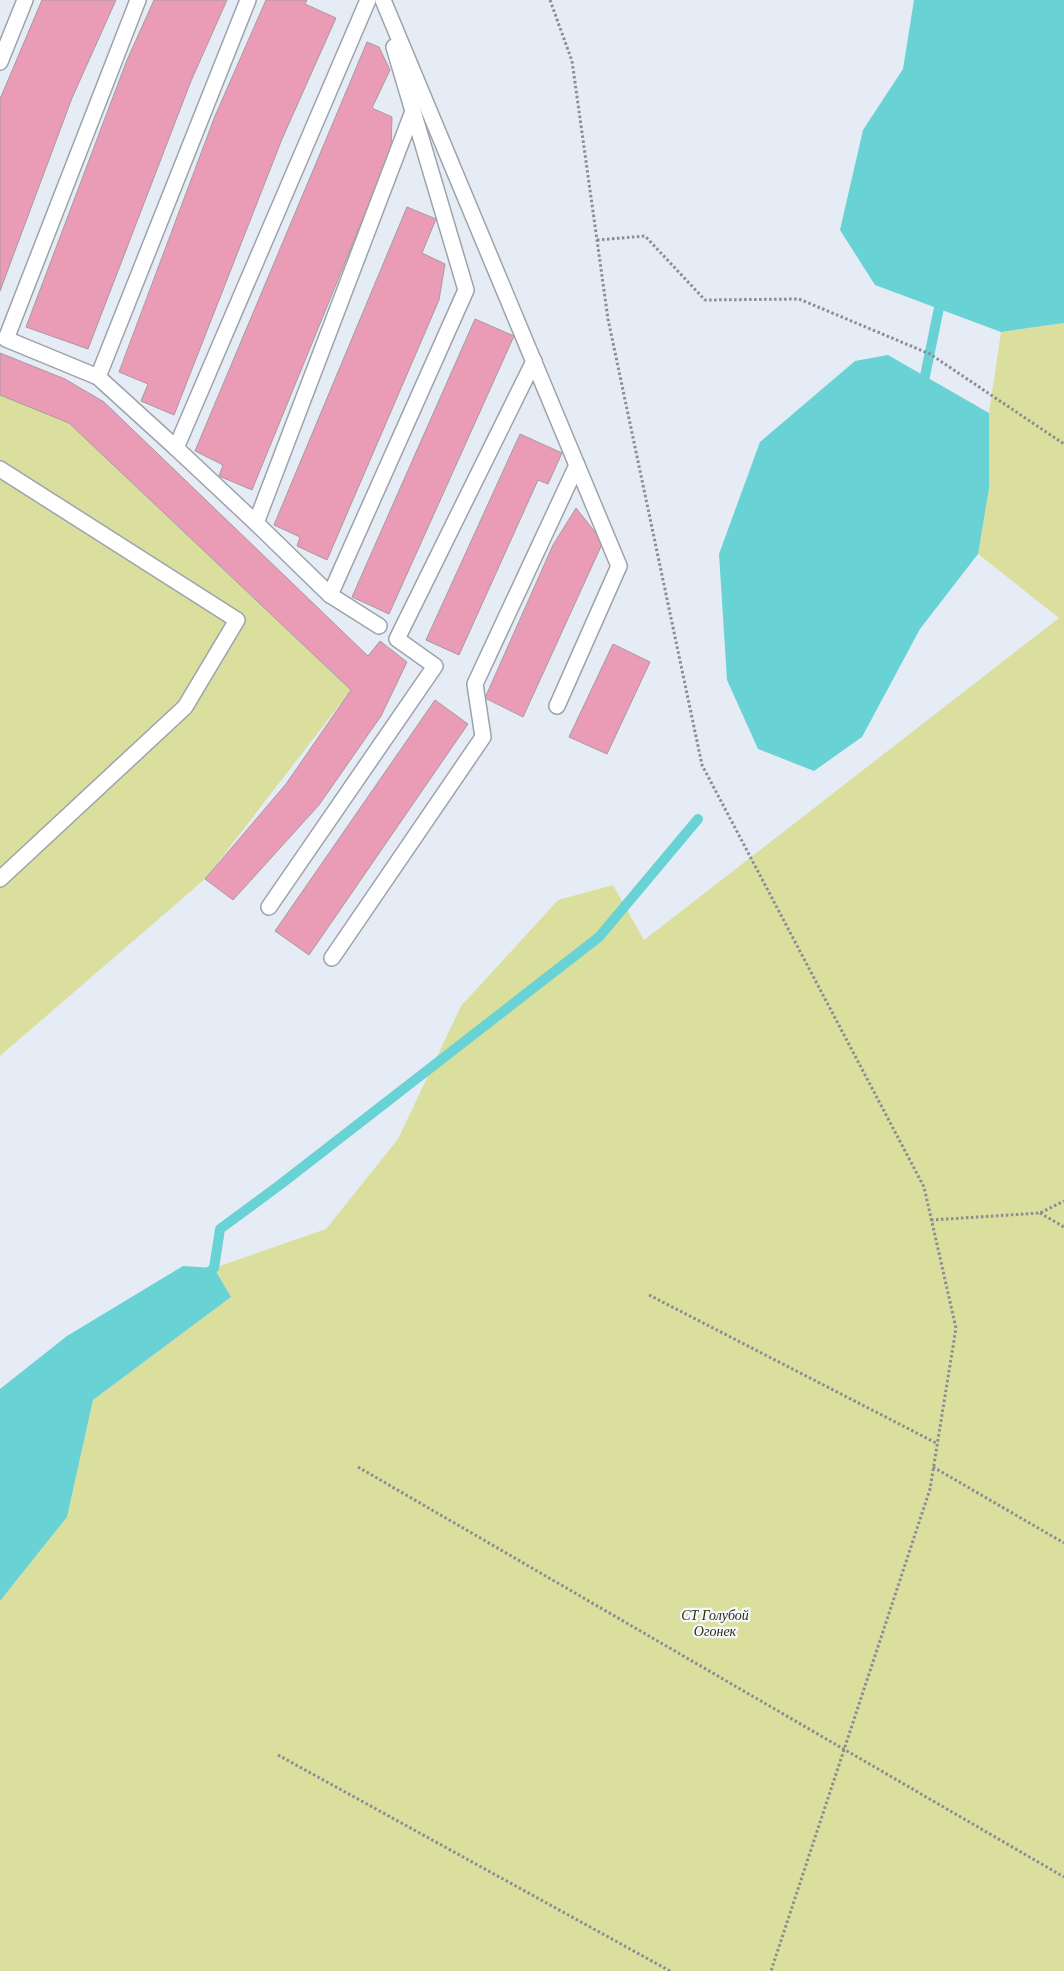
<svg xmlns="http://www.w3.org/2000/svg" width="1064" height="1971" font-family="Georgia,serif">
<rect width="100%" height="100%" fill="#e5ecf6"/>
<g fill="#dbdf9e">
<path d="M1064,323v1648h-1064v-370l67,-84 26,-117 138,-103 -17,-29 112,-39 72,-90 63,-133 97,-106 55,-15 31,55 415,-322 -81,-64 11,-65v-76l12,-81z"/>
<path d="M0,395l69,28 282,267 -146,189 -205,177z"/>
</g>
<g fill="#69d2d4">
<path d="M914,0h150v323l-63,9 -126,-47 -35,-55 23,-100 40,-61z"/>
<path d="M888,355l101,58v76l-11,65 -58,75 -58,108 -48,34 -56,-22 -31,-69 -8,-126 41,-112 95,-81z"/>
<path d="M183,1266l31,2 17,29 -138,103 -26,117 -67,84v-212l67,-53z"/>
</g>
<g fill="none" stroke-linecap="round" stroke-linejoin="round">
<g stroke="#69d2d4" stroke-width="10">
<path d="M920,388l5,-12 16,-78"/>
<path d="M205,1276l9,-8 6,-39 61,-45 318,-247 99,-118"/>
</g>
</g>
<g fill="#ea9cb7" stroke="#a79a9e">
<path d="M42,0h74l-44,98 -72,193v-192z"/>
<path d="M154,0h73l-36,81 -103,268 -62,-22 101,-267z"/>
<path d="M266,0h41l-2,4 31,14 -54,121 -108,276 -33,-14 7,-17 -29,-12 96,-256z"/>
<path d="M367,42l12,5 11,23 -18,38 20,9 -1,33 -139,340 -33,-14 4,-11 -28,-14z"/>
<path d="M407,207l29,12 -14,34 23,11 -6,36 -112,260 -30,-14 3,-9 -26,-12z"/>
<path d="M475,319l39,17 -125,278 -37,-17z"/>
<path d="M0,353l65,26 39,23 264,254 12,-15 27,21 -26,54 -62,89 -86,95 -28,-21 81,-95 65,-94 -282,-267 -69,-28z"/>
<path d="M520,434l42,19 -14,31 -10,-4 -79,175 -33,-15z"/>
<path d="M576,508l27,34 -80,175 -38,-19 68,-153z"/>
<path d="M613,644l37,18 -43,92 -38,-17z"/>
<path d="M435,700l33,24 -159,231 -34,-24z"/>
</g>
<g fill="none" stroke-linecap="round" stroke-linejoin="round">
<g stroke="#9ca3ac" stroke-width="18">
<g id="lane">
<path d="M383,0l236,566 -62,140"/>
<path d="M0,62l25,-62"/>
<path d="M98,377l-92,-38 132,-339"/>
<path d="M176,448l-78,-71 150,-377"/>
<path d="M0,469l237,151 -52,87 -185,172"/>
<path d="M256,523l-80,-75 192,-448"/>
<path d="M330,595l-74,-72 156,-409"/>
<path d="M379,626l-49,-31 136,-305 -72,-243"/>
<path d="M269,907l166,-241 -38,-27 137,-278"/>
<path d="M332,958l151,-221 -8,-53 102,-219"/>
</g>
</g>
<g stroke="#898e95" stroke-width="3" stroke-dasharray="2.5 2.5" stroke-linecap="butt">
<path d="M550,0l22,61 36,258 94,446 222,422 32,141 -26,161 -159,482"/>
<path d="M597,240l48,-4 60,64 94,-1 131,55 134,90"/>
<path d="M1040,1213l24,14"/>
<path d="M931,1220l109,-7 24,-12"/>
<path d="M649,1295l289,149"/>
<path d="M358,1467l706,410"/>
<path d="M933,1467l131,76"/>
<path d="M278,1755l392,216"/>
</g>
<use href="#lane" stroke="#fff" stroke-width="15"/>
</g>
<g text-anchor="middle" stroke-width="4.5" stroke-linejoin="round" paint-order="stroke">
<g font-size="14" font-style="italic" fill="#2b2d0b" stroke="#f4f9ff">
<text x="715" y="1620">СТ Голубой<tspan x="715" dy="16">Огонек</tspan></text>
</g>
</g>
</svg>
